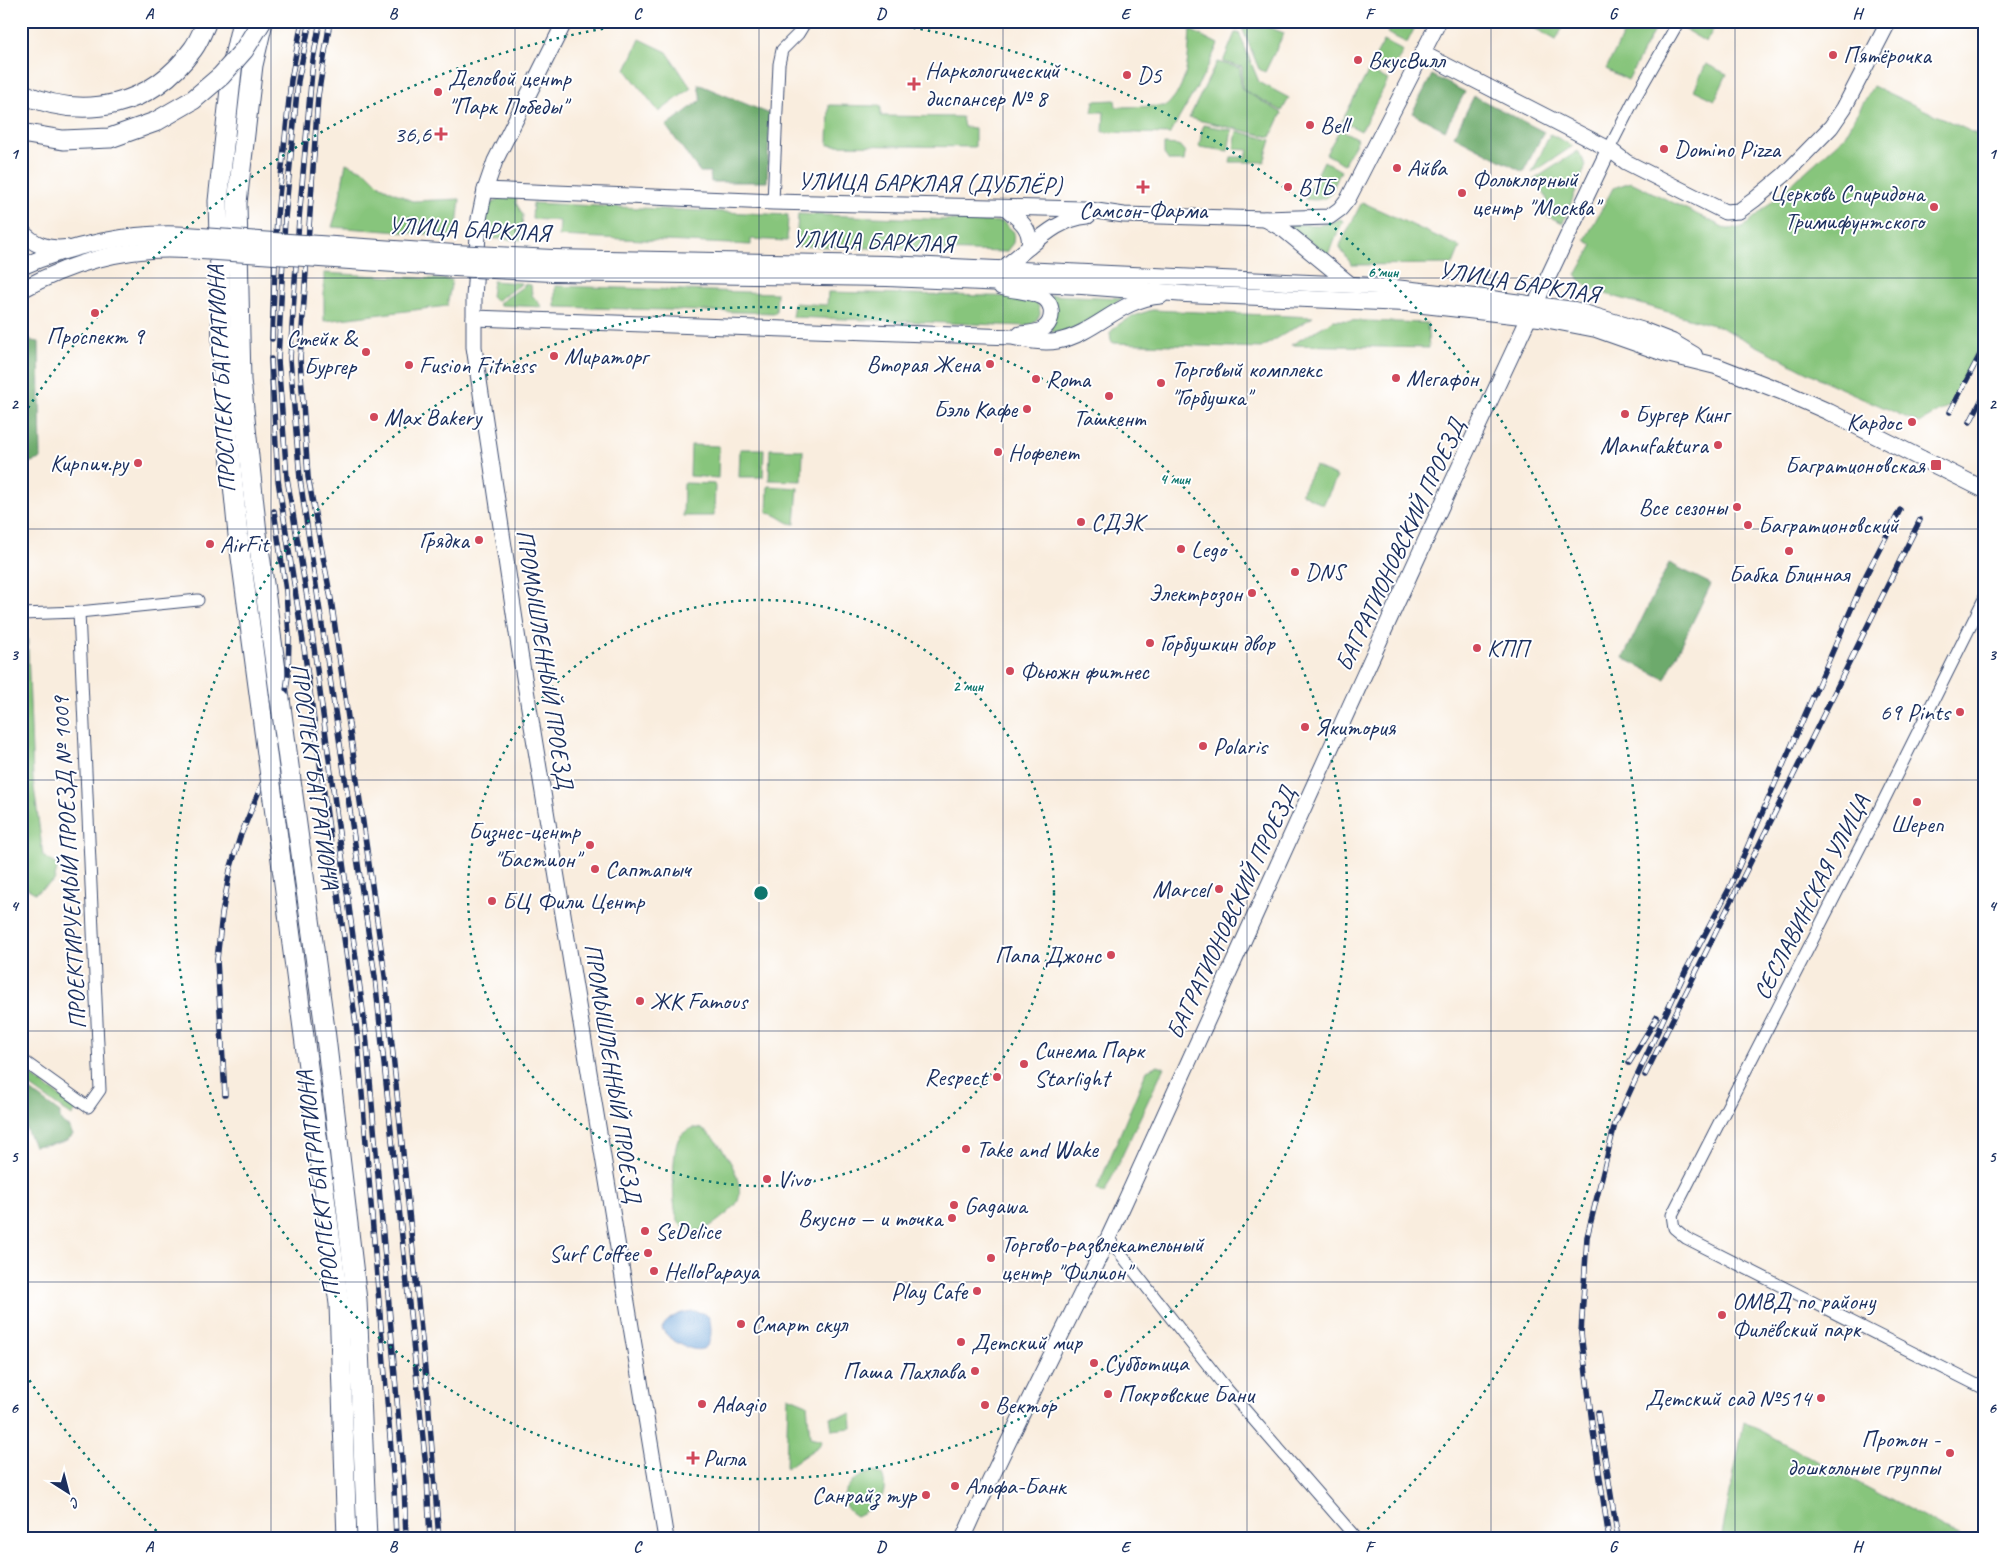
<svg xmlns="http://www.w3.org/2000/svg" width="2006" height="1560" font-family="Caveat,sans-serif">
<rect width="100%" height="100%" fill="#fff"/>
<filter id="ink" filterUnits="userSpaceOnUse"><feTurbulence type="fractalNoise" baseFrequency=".02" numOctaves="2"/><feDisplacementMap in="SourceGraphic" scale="10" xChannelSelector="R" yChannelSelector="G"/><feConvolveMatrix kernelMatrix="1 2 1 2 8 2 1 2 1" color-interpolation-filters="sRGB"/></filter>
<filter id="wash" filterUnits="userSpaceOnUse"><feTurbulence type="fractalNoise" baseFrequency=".0096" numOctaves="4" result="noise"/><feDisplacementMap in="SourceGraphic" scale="20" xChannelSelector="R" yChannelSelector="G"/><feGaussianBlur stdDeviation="1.12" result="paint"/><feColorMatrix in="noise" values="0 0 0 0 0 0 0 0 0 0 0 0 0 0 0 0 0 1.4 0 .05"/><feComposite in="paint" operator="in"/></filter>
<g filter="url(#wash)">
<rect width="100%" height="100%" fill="#f9edde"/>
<g fill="#87c57c" stroke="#517a6d">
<path d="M1241,21h11l32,12 -19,39 -6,-3 -19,-46z"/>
<path d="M1393,21h25l-11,22 -20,-10z"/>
<path d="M1537,21h29l-10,19 -22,-12z"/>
<path d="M1630,21h29l-31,59 -22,-11z"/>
<path d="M1689,21h29l-12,21 -22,-13z"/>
<path d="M1190,30l28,14 -13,29 -35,61 -67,-2 1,-20h-12l2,-11 21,-1 1,7 50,-1c23,-21 22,-48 24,-76z"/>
<path d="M1235,33h4l20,49 30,16 -7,13 -40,-22v-22l-19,-5z"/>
<path d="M640,39l27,13 24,36 -32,24 -33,-42z"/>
<path d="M1384,41l19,10 -11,22 -20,-10z"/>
<path d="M1217,62l23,6 1,21 41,24 -11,24 -82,-19z"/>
<path d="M1706,64l21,10 -12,26 -21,-10z"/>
<path d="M1369,70l19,10 -27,51 -19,-10z"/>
<path d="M1873,86l112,52v196l-36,72 -30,17 -90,-40 -109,-56 -128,-37 -9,-7 -7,-8 17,-30 -8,-5 28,-52 18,-6 96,47 13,-1 7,-4 97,-87z"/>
<path d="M829,105l52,1v10l81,1 2,10 11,1v19l-147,-2z"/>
<path d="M1203,125l29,5 -4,21 -29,-4z"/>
<path d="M1340,129l18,10 -14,25 -18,-10z"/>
<path d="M1237,131l34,9 -7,22h-34l1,-5h15l2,-7 -14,-1z"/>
<path d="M1550,134l23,12 -41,27z"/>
<path d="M1164,144l15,1 6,7 -1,9h-15l-5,-7z"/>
<path d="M1578,151l8,14 -23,58 -16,-7c3,-18 -2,-23 -14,-36z"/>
<path d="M1324,161l17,10c-11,22 -9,32 -36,28z"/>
<path d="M346,163l21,9 14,14 31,15 48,-2 -4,37 -124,-9 6,-20z"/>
<path d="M517,194l-1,9 7,12 -2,25 -38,-2 2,-30 20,-13z"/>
<path d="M1362,202l98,45 -7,17 -101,1 -13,-18z"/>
<path d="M533,203l255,12 -1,26 -36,-2v6l-192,-9 1,-15 -28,-2z"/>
<path d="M798,214l205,8 11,10 -1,11 -7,9 -210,-6z"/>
<path d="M1341,219l2,2 -15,33 -34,-24 -6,-6 32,1z"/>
<path d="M324,273l128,7 -5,26 -123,15z"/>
<path d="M493,281l28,2 -1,2 -24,16 -5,-5z"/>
<path d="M524,284l7,1 1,10 10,12 -42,-2 -1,-2 25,-17z"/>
<path d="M555,286l222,7 -1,20 -221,-6z"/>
<path d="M828,292l199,5c9,4 13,7 13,18l-6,8 -9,3 -233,-9 2,-14 33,2z"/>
<path d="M1051,295l72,3c-15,9 -57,41 -72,33z"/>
<path d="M1152,310l161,7 -52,31 -147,-5 -3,-2 -1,-8c8,-12 28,-19 42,-23z"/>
<path d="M1334,320l93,3 2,25 -138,-3z"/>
<path d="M691,445l28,1 -1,32 -28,-2z"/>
<path d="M740,449h24l-1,28h-24z"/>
<path d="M770,449l33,1 -1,31 -33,-1z"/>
<path d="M1315,466l22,11 -14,28 -22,-12z"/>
<path d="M684,483l31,1 -1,32h-31z"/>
<path d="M768,486l30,2 -3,36c-10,0 -15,-10 -28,-11z"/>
<path d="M27,624l6,155 10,77 15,10 -4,15 -19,12 -12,-7 -2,3v-264z"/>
<path d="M1158,1065l6,2 -60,127 -7,-5 50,-119z"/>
<path d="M21,1068l56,41 -5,7 -51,-36z"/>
<path d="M692,1128c4,0 8,0 11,2 18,10 43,51 35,71 -4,8 -12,13 -19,19 -7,5 -14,11 -24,11 -6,0 -12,-3 -16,-8 -8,-13 -7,-69 -1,-83 3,-6 8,-9 14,-12z"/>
<path d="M788,1396l19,8 3,33 12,3 -3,6 -33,22z"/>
<path d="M851,1414l1,14 -20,2 -2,-13z"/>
<path d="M1744,1422l220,117h-243z"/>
<path d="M875,1472l7,3c9,21 -8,33 -26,41 -27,-16 -4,-42 19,-44z"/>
</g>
<g fill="#6daa6c" stroke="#446c65">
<path d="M1432,75l33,17 -20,38 -33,-17z"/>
<path d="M698,84l72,30 -3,68h-56l-1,-10h-10l-34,-46 35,-26z"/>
<path d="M1474,96l70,36 -21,40 -69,-36z"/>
<path d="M24,332l8,9 7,1 2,117 -20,6v-132z"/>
<path d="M1669,563l42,21 -46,95 -42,-21z"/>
<path d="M21,1084l39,29c-1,7 2,11 9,14l4,8c-8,10 -27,9 -39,11l-13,-28z"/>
</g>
<path fill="#68a1d7" stroke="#42689a" d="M694,1311l9,2 6,4c3,9 4,29 -7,32 -11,4 -37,-11 -40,-21 7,-12 19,-16 32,-17z"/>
</g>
<g filter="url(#ink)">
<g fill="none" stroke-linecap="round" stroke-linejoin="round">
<g stroke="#3c4c71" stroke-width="13">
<g id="minor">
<path d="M1609,149l27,-53 43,-75"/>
<path d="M773,202l6,-138 3,-14 16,-16 8,-13"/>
<path d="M1985,597l-106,213 -207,405 2,13 12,10 299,151"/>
<path d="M21,614l58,-2 119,-12"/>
<path d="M21,1059l67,48 12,-17 -21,-478"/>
<path d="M1108,1238l118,150 131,151"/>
</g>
</g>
<g stroke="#3c4c71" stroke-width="17">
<g id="tertiary">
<path d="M565,21l-70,140 -10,29 -6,29 -5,79v49l46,306 146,886"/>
<path d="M1422,53l187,96 17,13 99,50 14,-1 15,-11 30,-25 47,-48 13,-19 45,-87"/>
<path d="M485,190l288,12 310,7 41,6 141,4 64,-2 11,-8 8,-10 91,-178"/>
<path d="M1265,219l19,11 66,54"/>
<path d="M1029,247c18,-15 35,-29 59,-31"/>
<path d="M1002,269l27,-22c3,-18 -9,-27 -22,-38"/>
<path d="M1001,287c13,4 27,4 39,9 14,5 15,25 3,33 -6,4 -16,4 -23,5"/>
<path d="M474,318l538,19c14,3 31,7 46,4 39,-8 61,-42 103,-45"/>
<path d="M963,1539c50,-113 109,-221 160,-333 161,-353 318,-707 486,-1057"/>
</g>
</g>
<g stroke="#3c4c71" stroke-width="18">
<g id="secondary">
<path d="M21,231c13,14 26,19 45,17"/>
<path d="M553,258l334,6 490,22 107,12 90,12 70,21 28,11 22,13"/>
<path d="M21,267c46,-21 114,-36 165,-32"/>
<path d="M552,273l335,5 195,8 104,8 220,9 133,15 57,11 71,25 49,12 70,27 43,19 93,47"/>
<path d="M21,290c51,-28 107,-44 165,-40"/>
<path d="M1949,472l36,18"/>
</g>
</g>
<g stroke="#3c4c71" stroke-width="21">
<g id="primary">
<path d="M242,21l-9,40 -15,140 5,182 15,152 24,181"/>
<path d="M263,22l-10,43 -16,138 4,177 16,153 23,166"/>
<path d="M21,93c64,29 131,13 172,-44 6,-8 10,-19 14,-28"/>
<path d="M292,788l33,241 32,271 10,239"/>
<path d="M273,799l66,505 8,235"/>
</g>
</g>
<use href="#minor" stroke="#fff" stroke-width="11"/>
<use href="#tertiary" stroke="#fff" stroke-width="15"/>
<use href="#secondary" stroke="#fff" stroke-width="16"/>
<use href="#primary" stroke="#fff" stroke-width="19"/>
<g stroke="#1b2f5e" stroke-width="5.5">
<g id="rail">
<path d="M310,21l-12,60 -13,137 -7,142 9,118 21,125 58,430 38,450 2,56"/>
<path d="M320,21l-7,39 -14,159 -9,140 10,120 75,498 52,500 3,62"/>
<path d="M330,21l-12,75 -18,263 8,118 23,122 54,377 43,423 11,140"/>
<path d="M272,339l5,-123 14,-136 11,-59"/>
<path d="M271,359l7,121 26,168 53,384 37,454 2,53"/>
<path d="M1950,412l35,-67"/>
<path d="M1970,422l15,-29"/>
<path d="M1629,1063l28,-46"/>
<path d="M1645,1075l275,-555"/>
<path d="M225,1095l-8,-135 5,-46 8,-44 10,-33 36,-87 7,-36 5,-38 1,-40 -3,-45 -12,-80"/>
<path d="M1598,1413l20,126"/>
<path d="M1609,1539l-16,-108 -12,-98 6,-96 28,-113 71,-154 43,-81 137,-314 34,-65"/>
</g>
</g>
<use href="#rail" stroke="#fff" stroke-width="4" stroke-dasharray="11" stroke-linecap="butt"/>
<g stroke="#3c4c71" stroke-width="18" stroke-linecap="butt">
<g id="secondary-bridge">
<path d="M186,235l269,18 98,5"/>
<path d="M186,250l269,18 97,5"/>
<path d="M1922,459l27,13"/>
</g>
</g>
<g stroke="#3c4c71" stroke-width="21" stroke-linecap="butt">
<g id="primary-bridge">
<path d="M21,133l42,7 47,-2 45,-16 38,-22 28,-24 23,-26 18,-29"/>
<path d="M280,699l12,89"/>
<path d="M262,716l11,83"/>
</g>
</g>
<use href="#secondary-bridge" stroke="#fff" stroke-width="16"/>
<use href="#primary-bridge" stroke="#fff" stroke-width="19"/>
</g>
</g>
<path fill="none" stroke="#1b2f5e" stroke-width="1" stroke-opacity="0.55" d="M271,21v1518M515,21v1518M759,21v1518M1003,21v1518M1247,21v1518M1491,21v1518M1735,21v1518M21,278h1964M21,529h1964M21,780h1964M21,1031h1964M21,1282h1964"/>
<g fill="none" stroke="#0f766e" stroke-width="2.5" stroke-dasharray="2.5 5">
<circle cx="761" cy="893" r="293"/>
<circle cx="761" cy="893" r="586"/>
<path d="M162 1536A879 879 0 0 1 24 1372M24 414A879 879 0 0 1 646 22M876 22A879 879 0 0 1 1360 1536"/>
</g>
<g fill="#d1495b" stroke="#fff" stroke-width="2">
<circle cx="1833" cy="55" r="5"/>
<circle cx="1358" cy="60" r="5"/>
<circle cx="1127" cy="75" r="5"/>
<path d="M911.5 76.5h5v5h5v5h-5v5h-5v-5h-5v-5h5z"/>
<circle cx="438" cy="92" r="5"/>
<circle cx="1310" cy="125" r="5"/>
<path d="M438.5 126.5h5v5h5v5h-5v5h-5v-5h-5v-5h5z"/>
<circle cx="1664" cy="149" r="5"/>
<circle cx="1397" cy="168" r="5"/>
<path d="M1140.5 179.5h5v5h5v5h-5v5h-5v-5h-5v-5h5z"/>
<circle cx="1288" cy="187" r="5"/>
<circle cx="1462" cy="193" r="5"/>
<circle cx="1934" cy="207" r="5"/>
<circle cx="95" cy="313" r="5"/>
<circle cx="366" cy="352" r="5"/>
<circle cx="554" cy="356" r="5"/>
<circle cx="990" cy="364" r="5"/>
<circle cx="409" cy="365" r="5"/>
<circle cx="1396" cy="378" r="5"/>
<circle cx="1036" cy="379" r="5"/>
<circle cx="1161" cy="383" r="5"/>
<circle cx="1109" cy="396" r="5"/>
<circle cx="1027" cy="409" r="5"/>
<circle cx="1625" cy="414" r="5"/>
<circle cx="374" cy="417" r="5"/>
<circle cx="1912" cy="422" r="5"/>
<circle cx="1718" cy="445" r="5"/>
<circle cx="998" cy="452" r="5"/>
<circle cx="138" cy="463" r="5"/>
<rect x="1930" y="459" width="12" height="12" rx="2.5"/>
<circle cx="1737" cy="507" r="5"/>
<circle cx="1081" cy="522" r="5"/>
<circle cx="1748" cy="525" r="5"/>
<circle cx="479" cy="540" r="5"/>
<circle cx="210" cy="544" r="5"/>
<circle cx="1181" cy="549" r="5"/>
<circle cx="1789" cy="551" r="5"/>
<circle cx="1295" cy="572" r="5"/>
<circle cx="1252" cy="593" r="5"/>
<circle cx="1150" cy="643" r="5"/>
<circle cx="1477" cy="648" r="5"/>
<circle cx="1010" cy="671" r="5"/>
<circle cx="1960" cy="712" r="5"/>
<circle cx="1305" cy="727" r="5"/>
<circle cx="1203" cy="746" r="5"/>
<circle cx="1917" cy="802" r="5"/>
<circle cx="590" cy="845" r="5"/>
<circle cx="595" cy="869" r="5"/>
<circle cx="1219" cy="889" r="5"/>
<circle cx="492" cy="901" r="5"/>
<circle cx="1111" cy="955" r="5"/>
<circle cx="640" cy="1001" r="5"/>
<circle cx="1024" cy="1064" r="5"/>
<circle cx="997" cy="1077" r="5"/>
<circle cx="966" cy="1149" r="5"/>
<circle cx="767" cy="1179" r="5"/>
<circle cx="954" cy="1205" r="5"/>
<circle cx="952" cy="1218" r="5"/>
<circle cx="645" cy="1231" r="5"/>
<circle cx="648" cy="1253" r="5"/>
<circle cx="991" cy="1258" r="5"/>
<circle cx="654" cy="1271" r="5"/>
<circle cx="977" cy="1291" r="5"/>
<circle cx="1722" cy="1315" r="5"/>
<circle cx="741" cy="1324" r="5"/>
<circle cx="961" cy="1342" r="5"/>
<circle cx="1094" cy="1363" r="5"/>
<circle cx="975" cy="1371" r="5"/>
<circle cx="1108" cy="1394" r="5"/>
<circle cx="1821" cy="1398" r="5"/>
<circle cx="702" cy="1404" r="5"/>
<circle cx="985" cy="1405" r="5"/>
<circle cx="1950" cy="1453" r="5"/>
<path d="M690.5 1450.5h5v5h5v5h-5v5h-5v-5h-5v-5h5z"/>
<circle cx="955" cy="1486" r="5"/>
<circle cx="926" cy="1495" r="5"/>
</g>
<g text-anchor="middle" stroke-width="4" stroke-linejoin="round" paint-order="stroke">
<g font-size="24" fill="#1b2f5e" stroke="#fff" text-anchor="start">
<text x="1843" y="63">Пятёрочка</text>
<text x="1368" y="68">ВкусВилл</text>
<text x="925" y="78">Наркологический<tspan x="925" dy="28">диспансер № 8</tspan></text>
<text x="1137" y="83">D5</text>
<text x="448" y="86">Деловой центр<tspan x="448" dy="28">"Парк Победы"</tspan></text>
<text x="1320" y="133">Bell</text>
<text x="431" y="142" text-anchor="end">36,6</text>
<text x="1674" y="157">Domino Pizza</text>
<text x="1407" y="176">Айва</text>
<text x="1472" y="187">Фольклорный<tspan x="1472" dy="28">центр "Москва"</tspan></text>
<text x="1298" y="195">ВТБ</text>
<text x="1924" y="201" text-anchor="end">Церковь Спиридона<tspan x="1924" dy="28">Тримифунтского</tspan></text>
<text x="1143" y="218" text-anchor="middle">Самсон-Фарма</text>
<text x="95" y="344" text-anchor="middle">Проспект 9</text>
<text x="356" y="346" text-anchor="end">Стейк &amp;<tspan x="356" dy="28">Бургер</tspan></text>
<text x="564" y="364">Мираторг</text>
<text x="980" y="372" text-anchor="end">Вторая Жена</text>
<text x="419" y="373">Fusion Fitness</text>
<text x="1171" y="377">Торговый комплекс<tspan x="1171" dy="28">"Горбушка"</tspan></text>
<text x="1406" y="386">Мегафон</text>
<text x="1046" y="387">Roma</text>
<text x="1017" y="417" text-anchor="end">Бэль Кафе</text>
<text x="1635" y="422">Бургер Кинг</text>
<text x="384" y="425">Max Bakery</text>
<text x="1109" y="426" text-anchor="middle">Ташкент</text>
<text x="1902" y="430" text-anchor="end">Кардос</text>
<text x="1708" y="453" text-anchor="end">Manufaktura</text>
<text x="1008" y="460">Нофелет</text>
<text x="128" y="471" text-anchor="end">Кирпич.ру</text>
<text x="1925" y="473" text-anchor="end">Багратионовская</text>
<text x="1727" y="515" text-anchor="end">Все сезоны</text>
<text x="1091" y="530">СДЭК</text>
<text x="1758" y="533">Багратионовский</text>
<text x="469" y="548" text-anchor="end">Грядка</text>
<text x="220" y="552">AirFit</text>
<text x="1191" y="557">Lego</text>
<text x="1305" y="580">DNS</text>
<text x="1789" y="582" text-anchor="middle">Бабка Блинная</text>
<text x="1242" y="601" text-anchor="end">Электрозон</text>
<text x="1160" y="651">Горбушкин двор</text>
<text x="1487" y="656">КПП</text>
<text x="1020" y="679">Фьюжн фитнес</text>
<text x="1950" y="720" text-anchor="end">69 Pints</text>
<text x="1315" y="735">Якитория</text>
<text x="1213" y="754">Polaris</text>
<text x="1917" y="832" text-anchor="middle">Шереп</text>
<text x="580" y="839" text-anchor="end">Бизнес-центр<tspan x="580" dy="28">"Бастион"</tspan></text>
<text x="605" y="877">Саптапыч</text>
<text x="1209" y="897" text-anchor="end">Marcel</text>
<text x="502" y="909">БЦ Фили Центр</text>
<text x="1101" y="963" text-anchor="end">Папа Джонс</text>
<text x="650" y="1009">ЖК Famous</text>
<text x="1034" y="1058">Синема Парк<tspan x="1034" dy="28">Starlight</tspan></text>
<text x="987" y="1085" text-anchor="end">Respect</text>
<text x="976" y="1157">Take and Wake</text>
<text x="777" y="1187">Vivo</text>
<text x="964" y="1213">Gagawa</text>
<text x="942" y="1226" text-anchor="end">Вкусно — и точка</text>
<text x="655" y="1239">SeDelice</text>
<text x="1001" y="1252">Торгово-развлекательный<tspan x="1001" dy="28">центр "Филион"</tspan></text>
<text x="638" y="1261" text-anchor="end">Surf Coffee</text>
<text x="664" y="1279">HelloPapaya</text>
<text x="967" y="1299" text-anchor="end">Play Cafe</text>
<text x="1732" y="1309">ОМВД по району<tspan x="1732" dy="28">Филёвский парк</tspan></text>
<text x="751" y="1332">Смарт скул</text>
<text x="971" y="1350">Детский мир</text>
<text x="1104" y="1371">Субботица</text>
<text x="965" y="1379" text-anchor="end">Паша Пахлава</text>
<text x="1118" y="1402">Покровские Бани</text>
<text x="1811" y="1406" text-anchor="end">Детский сад №514</text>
<text x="712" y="1412">Adagio</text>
<text x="995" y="1413">Вектор</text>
<text x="1940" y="1447" text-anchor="end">Протон -<tspan x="1940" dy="28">дошкольные группы</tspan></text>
<text x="703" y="1466">Ригла</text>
<text x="965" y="1494">Альфа-Банк</text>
<text x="916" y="1503" text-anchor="end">Санрайз тур</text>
</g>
<g font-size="24" fill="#1b2f5e" stroke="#fff">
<text transform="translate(930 183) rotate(1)" y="8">УЛИЦА БАРКЛАЯ (ДУБЛЁР)</text>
<text transform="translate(469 229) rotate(3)" y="8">УЛИЦА БАРКЛАЯ</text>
<text transform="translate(873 241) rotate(2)" y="8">УЛИЦА БАРКЛАЯ</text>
<text transform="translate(1519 282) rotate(9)" y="8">УЛИЦА БАРКЛАЯ</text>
<text transform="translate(221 379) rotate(-93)" y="8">ПРОСПЕКТ БАГРАТИОНА</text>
<text transform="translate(1400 545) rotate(-65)" y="8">БАГРАТИОНОВСКИЙ ПРОЕЗД</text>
<text transform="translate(545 659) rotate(81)" y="8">ПРОМЫШЛЕННЫЙ ПРОЕЗД</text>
<text transform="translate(315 776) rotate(82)" y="8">ПРОСПЕКТ БАГРАТИОНА</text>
<text transform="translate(69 863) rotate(-93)" y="8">ПРОЕКТИРУЕМЫЙ ПРОЕЗД № 1009</text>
<text transform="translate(1811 897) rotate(-63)" y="8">СЕСЛАВИНСКАЯ УЛИЦА</text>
<text transform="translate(1231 913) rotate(-65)" y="8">БАГРАТИОНОВСКИЙ ПРОЕЗД</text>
<text transform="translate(613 1073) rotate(81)" y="8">ПРОМЫШЛЕННЫЙ ПРОЕЗД</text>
<text transform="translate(318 1184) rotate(-97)" y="8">ПРОСПЕКТ БАГРАТИОНА</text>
</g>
</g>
<circle cx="761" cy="893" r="8" fill="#0f766e" stroke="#fff" stroke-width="2.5"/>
<g font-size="15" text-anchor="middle" font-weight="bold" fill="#0f766e" stroke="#fff" stroke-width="4" stroke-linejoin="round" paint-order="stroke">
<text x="1383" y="277">6 мин</text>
<text x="1175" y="484">4 мин</text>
<text x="968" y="691">2 мин</text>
</g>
<rect width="2006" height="1560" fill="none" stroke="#fff" stroke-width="55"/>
<g transform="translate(68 1492) rotate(144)" stroke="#ffffff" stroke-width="4" paint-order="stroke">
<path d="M0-4L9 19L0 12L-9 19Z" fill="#1b2f5e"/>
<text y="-8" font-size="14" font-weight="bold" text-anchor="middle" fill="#1b2f5e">С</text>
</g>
<rect x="28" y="28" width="1950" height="1504" fill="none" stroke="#1b2f5e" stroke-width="2"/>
<g font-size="16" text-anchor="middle" font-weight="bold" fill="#1b2f5e">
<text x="149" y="19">A</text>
<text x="393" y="19">B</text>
<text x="637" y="19">C</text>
<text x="881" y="19">D</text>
<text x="1125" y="19">E</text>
<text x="1369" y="19">F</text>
<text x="1613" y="19">G</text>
<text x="1857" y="19">H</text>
<text x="14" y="159">1</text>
<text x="1992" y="159">1</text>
<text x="14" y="409">2</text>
<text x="1992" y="409">2</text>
<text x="14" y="660">3</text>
<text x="1992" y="660">3</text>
<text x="14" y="911">4</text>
<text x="1992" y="911">4</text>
<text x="14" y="1162">5</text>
<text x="1992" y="1162">5</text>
<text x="14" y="1413">6</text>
<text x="1992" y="1413">6</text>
<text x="149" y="1552">A</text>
<text x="393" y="1552">B</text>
<text x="637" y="1552">C</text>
<text x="881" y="1552">D</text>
<text x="1125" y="1552">E</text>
<text x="1369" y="1552">F</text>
<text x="1613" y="1552">G</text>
<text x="1857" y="1552">H</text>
</g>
</svg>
